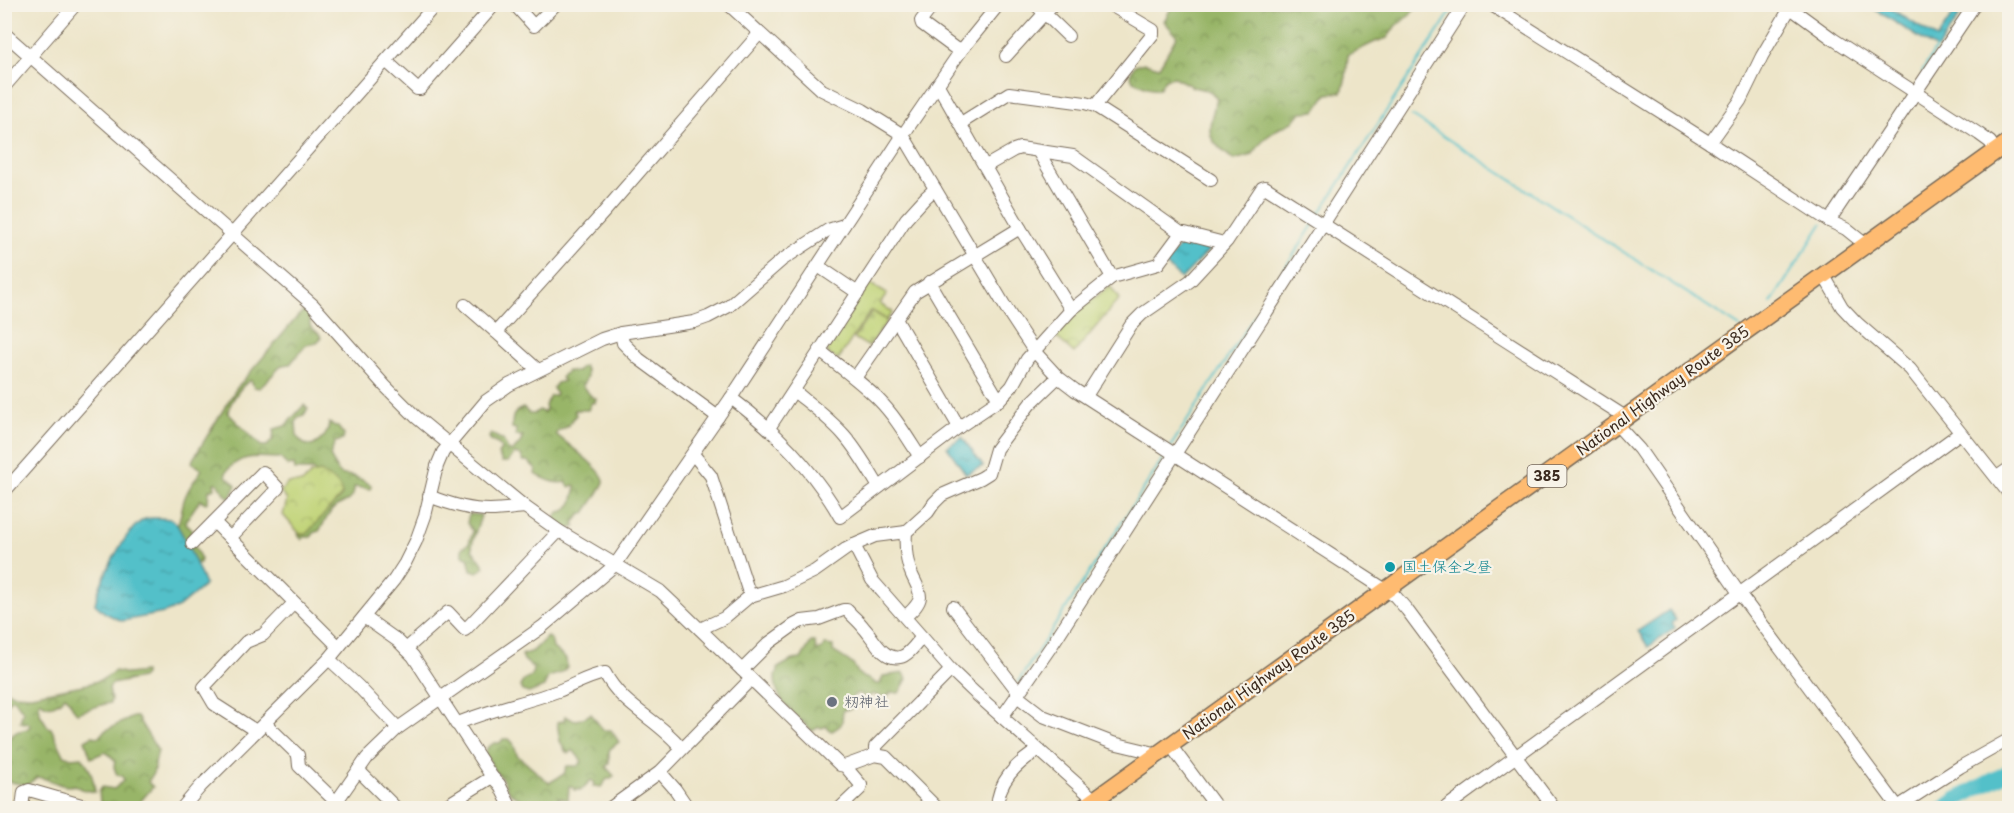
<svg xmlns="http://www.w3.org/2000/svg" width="2014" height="813" font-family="'Playpen Sans','Klee One',sans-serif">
<defs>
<pattern id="forest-crowns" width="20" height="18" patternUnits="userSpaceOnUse" patternTransform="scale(1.5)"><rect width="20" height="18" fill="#98b567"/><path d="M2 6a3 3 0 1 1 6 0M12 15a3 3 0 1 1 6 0" fill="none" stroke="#7d9354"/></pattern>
<pattern id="cemetery-stones" width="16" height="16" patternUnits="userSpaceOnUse" patternTransform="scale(1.5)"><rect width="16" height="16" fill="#c0d376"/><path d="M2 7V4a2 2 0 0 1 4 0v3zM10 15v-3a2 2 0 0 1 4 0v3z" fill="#a6b566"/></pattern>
<pattern id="park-crowns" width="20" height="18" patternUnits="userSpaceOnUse" patternTransform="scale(1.5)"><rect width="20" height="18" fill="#c0d376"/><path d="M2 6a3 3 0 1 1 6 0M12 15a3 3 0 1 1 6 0" fill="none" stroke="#a6b566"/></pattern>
<pattern id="water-ripples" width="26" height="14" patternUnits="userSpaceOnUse" patternTransform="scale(1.5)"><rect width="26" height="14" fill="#52c0c9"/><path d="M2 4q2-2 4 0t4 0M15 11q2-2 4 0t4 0" fill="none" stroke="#459ca3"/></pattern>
</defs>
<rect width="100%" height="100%" fill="#f7f3e8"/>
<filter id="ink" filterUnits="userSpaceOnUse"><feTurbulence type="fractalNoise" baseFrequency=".0167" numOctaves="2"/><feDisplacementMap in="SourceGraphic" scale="12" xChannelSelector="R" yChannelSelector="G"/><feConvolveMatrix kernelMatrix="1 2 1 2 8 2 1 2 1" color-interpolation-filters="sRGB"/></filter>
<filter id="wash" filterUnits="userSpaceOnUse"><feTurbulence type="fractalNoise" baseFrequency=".008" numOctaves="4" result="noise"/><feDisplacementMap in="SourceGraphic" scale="24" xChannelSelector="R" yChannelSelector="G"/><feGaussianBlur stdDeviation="1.35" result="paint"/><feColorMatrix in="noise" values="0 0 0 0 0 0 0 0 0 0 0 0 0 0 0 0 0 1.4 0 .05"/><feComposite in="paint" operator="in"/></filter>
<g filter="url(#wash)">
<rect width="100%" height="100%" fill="#ede5c9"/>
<g fill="url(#forest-crowns)" stroke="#6a7042" stroke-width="1.5">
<path d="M1173,5h244l-7,10 -14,11 -9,12 -12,4 -27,13 -2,22 -4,15 -15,2 -12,17 -14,1 -8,10 -15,7 -14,10 -12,16 -18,5c-30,-23 -27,-27 -17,-62l-7,-7 -17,-4 -19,-10 -9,2 -6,10 -12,-2 -14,-6 -3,-7 5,-9 10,-2 14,4 18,-31 -13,-15z"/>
<path d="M307,308l6,5 -3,7v6l10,9 1,4 -4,4 -11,2 -16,19 -8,1 -22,23 -6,-1 -3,-7c-9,4 -22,23 -23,33l33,33h6l6,-7 1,-10 11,-3 19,-21 4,4 -4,6 -6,2 -2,5 1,15 7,7 8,2c10,-6 16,-11 17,-23l9,4 6,8 -1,5 -8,2 -5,14c4,5 5,13 9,17 4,3 10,2 14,3 7,2 12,6 18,9v4l-17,-2c1,16 -13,14 -22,23 -5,6 -8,14 -13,21l-4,1 -4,5h-7l-2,3 -4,-6 7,-3 12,-52 -4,-9h-18l-1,-5 -6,1 -8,-8c-22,0 -38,-6 -54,14v4l10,9 -6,13 -3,-2 -10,-13h-3l1,5 -6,2 -1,12 -2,1 -6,-3 -13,19 -1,4 6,6 -2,9 11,21 -1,4 -4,1 -11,-13 4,-4 -2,-4 -3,-1 -9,-13c7,-9 6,-24 11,-34 4,-10 11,-17 16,-26l-10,-6 1,-4 43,-70 62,-73z"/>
<path d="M584,366c5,7 3,13 -2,20l11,12h3l-1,5 -3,-1 -4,8h-13l1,5 -9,12 -9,4 -2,3c8,8 51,38 48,48 -2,6 -15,25 -19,31l-4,1 -7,9 1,4 -9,3 -12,-8c2,-7 3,-11 11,-11l7,-8 4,-16 -2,-2 -5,2 -3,-5c-10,3 -21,-3 -31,-8l1,-5 -8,-8h-5l-2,-6 -7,-1 -6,8h-6l-4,-8 4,-6 -4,-4 -7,-3 -2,-4 2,-3 12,6 5,10 4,2 8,-9 3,-7h-7v-7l-4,-1c0,-11 0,-15 11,-20l7,6h4l5,-4 5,3 2,-4 -1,-3 5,-10h5l1,-2 -3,-6 4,-5 7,-2 -3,-3 6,-7 10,1 4,-5z"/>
<path d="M469,514l12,1c-2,10 -12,30 -8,36 4,6 9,9 11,16l-6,5 -7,-2 -3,-13 -4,-1 -2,-4v-4l7,-5 4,-12 -6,-8z"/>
<path d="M547,637l4,2 2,9 13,11 1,8 -6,6 -13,4 -4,10 -15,6 -7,-2 -2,-5 4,-6 8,-4 1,-8 -9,-8 -2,-5 11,-4z"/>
<path d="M811,642h4l1,9 6,-2 3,-4 8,1v5c5,4 17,10 20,14 4,4 4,10 10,12 6,3 8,1 13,7h4l3,-8 21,-3 3,6 -8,14 -8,-1c-5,8 -11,4 -19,2l-3,3 -4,1 -7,-5 -5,3 -2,13 -8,1c-2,14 2,14 -11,21l-3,-1 -3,-4 -4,2 -3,-1 -7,4c-18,-17 -38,-30 -37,-56l3,-3v-4l14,-8 9,-1z"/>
<path d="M115,671l13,3 16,-2v3l-3,3 -29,6 -3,4 2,12 -1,3c-12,2 -22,7 -33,10 -6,-4 -5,-13 -12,-17 -6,7 -16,14 -23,6h-3l1,12 8,13 3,1 13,27 7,3 11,-1c8,10 12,23 13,35l-14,-3 -7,-4c-12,4 -24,-7 -37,-8l-10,8 -22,-4v-39l11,-10 11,-3 3,-3v-2l-10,-2 3,-11 -9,-12h-4l-5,7v-16l8,4 18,1 57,-11 15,-5z"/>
<path d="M591,714l12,16h8l8,12c-12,9 -10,5 -10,21l-3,4 8,9 -3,3h-4l-6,8 -8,-1 2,-3 -4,-3 -10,10h-7v-2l-5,-2 -1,14 -10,-3 3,7 -2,4h-20l2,-2 -4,-5 -13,2 -3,-4 -7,-3 -6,-6 -6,-12 -10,-11 -2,-6 -5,-6 2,-7 7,-5h6l3,-4h6l4,4 4,12 32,28 15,-9 3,-8h11l4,-5 -9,-11 -3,3 -4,-1 -6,-11 -3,-19 7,-1 1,-5c11,7 16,3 26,-2z"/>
<path d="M133,717h4l21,34c-5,14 0,17 -10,31l5,5 -15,17 -5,1 2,3h-10l-9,-3 -5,3 -5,-5h-6l-1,-12 3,-4 12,2 10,-9 -2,-4 -5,-1 -3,-8 1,-6 -5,-6 -5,-3 -14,6 -6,-18 7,-4 7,1 5,-6z"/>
</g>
<path fill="url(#cemetery-stones)" stroke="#7e7e4a" stroke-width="1.5" d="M872,311l15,10 -18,26 -15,-9z"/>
<g fill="url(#park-crowns)" stroke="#7e7e4a" stroke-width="1.5">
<path d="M869,283l18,11 -7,10 13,8 -6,8 -16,-10 -33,50 -10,-6 -1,-6z"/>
<path d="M1110,286l9,13 -45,54 -20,-18 20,-22z"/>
<path d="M320,472c10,6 21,10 22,23l-36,39h-6l-17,-19 4,-15 -7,-8 8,-9h14l9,-9z"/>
</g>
<g fill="url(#water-ripples)" stroke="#467574" stroke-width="1.5">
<path d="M1868,5h17l52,33 23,-33h7l-29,43h-3z"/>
<path d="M1186,238l26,9 -31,32 -16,-15z"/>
<path d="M962,437l21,29 -17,8 -19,-27z"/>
<path d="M154,518c6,0 15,0 19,2 6,3 28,55 32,65l-26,22 -15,6 -42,8 -17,-8 -10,-9c4,-21 30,-76 50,-85 3,-1 6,-1 9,-1z"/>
<path d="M1669,610l7,10 -4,3 3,5 -27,19 -10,-16z"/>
</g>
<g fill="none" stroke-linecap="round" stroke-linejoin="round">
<g stroke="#52c0c9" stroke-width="2">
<path d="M1922,72l15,-26"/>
<path d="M1412,116l328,211"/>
<path d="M1318,216l138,-212"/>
<path d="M1771,303l51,-79"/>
<path d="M1171,446l143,-223"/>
<path d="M1018,682l149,-229"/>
</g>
<path stroke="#52c0c9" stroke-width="15" d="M1944,808l13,-9 53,-28"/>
</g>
</g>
<g filter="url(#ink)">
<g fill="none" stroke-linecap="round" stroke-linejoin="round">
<g stroke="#796b5a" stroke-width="14">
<g id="minor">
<path d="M514,4l20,22 22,-22"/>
<path d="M728,4l94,86 41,20 40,25 106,178 25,38 24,26 17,13 320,206 12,14 147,198"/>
<path d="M934,4l-13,17 1,3 38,28"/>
<path d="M1035,4l33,32"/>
<path d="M1490,4l220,139 119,78 17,8 20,16"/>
<path d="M1785,4l48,35 146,95 11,8 6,9"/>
<path d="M4,33l309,272 72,81 31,31 109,90 34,24 101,60 18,17 162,157 5,1 16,19 -1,4 -20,19"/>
<path d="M1006,56l47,-52"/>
<path d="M386,61l31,28h3l75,-85"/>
<path d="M938,85l82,143 51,82"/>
<path d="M4,87l72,-83"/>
<path d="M1095,106l58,-72v-4l-44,-26"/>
<path d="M961,123l48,-30 76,10 10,3 116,74"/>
<path d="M1710,143l30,-42 22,-45 28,-48"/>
<path d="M1038,151l74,126"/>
<path d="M1829,221l146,-217"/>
<path d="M1181,233h4l39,10"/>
<path d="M818,266l40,27"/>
<path d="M1821,278l6,3 15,26 15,16 53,46 100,126"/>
<path d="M929,282l70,118"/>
<path d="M465,305l31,27"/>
<path d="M896,319l63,108"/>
<path d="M621,333l2,10 16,16 79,58"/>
<path d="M820,351c20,16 40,30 58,48 17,17 29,38 42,58"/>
<path d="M538,370l-42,-38 109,-121 154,-177"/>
<path d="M855,378l60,-86 105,-64"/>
<path d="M794,391c17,14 35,27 50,44 14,16 24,34 35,52"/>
<path d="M1086,396l45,-71 11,-11 48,-33 37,-40 35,-53 3,-1 362,231"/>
<path d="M731,398c45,33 82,71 109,119l119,-90 40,-27 13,-14 15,-27 44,-49 41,-33 46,-13 23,-31 -108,-77 -53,-8 -6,2 -28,16"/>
<path d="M1617,425l22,24 100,144 159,214"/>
<path d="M769,428l137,-209 20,-22 9,-8"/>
<path d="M693,454l18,22 39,120"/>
<path d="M1997,477l13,-9"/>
<path d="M4,492l432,-488"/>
<path d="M429,496c20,8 39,14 61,14 12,0 23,-2 35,-3"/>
<path d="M214,522l124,124"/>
<path d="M192,544l71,-72 15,16 -48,50"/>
<path d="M854,545l21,-9 31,-4"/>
<path d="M953,607l66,86"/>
<path d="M906,616c5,-5 13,-11 14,-19 0,-8 -5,-15 -8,-22 -6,-13 -7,-29 -6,-43l22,-20 6,-9 8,-8 39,-17 8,-5 7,-24 34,-45 28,-27"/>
<path d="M364,617l34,24 15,15 79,121 -50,31"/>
<path d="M700,629l24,-11 26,-22 34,-10 31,-15 31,-22 8,-4 18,35 79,90 24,23 120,107"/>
<path d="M406,649l42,-37 17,18 94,-99"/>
<path d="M329,659l29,27 40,42"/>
<path d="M742,670l27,-27 25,-18 8,-4 17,-2 24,-9h4c5,6 12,11 17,18 9,9 19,33 36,29 8,-1 16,-13 21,-19"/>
<path d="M1017,696l26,20 70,27 46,11"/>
<path d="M1002,717l50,-72 413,-641"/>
<path d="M265,723l33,32 1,11 37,36"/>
<path d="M456,724c33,-14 68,-21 102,-33 16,-6 30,-15 47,-18 17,34 55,47 77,76"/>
<path d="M256,731l-42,-27 -10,-17 42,-45 17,-7 31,-32"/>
<path d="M1171,746l46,62"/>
<path d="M875,755v-8l76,-77"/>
<path d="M845,766l30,-11 11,2 51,51"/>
<path d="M358,770l38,38"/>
<path d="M660,772l15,17 13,19"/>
<path d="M492,777l7,7 12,24"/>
<path d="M22,808l2,-16 5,-2 63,18"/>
<path d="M182,808l19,-22 128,-127 65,-79 11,-17 11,-22 9,-25 12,-50 6,-14 43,-51 23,-16 93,-46 19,-6 73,-11 14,-5 21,-11 53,-46 46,-30 16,-5"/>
<path d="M332,808l35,-50 31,-30 144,-101 73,-62 116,-167 172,-263 57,-83 39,-48"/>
<path d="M610,808l50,-36 91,-93"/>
<path d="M997,808c1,-27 19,-44 41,-58"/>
<path d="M1445,808l515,-375"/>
<path d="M1896,808l64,-41 50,-28"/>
</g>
</g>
<g stroke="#796b5a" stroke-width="19">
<path id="highway" d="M1083,808l927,-667"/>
</g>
<use href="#minor" stroke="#fff" stroke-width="12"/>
<use href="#highway" stroke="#febb71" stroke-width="16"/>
</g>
</g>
<circle fill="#0f9aa8" stroke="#f7f3e8" stroke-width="2" cx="1390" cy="567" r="6"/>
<circle fill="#6b7280" stroke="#f7f3e8" stroke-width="2" cx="832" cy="702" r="6"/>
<g text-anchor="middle" stroke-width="4.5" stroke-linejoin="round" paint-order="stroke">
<rect fill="#f7f3e8" stroke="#73665b" stroke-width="1.5" x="1527.5" y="465" width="39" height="22" rx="4.5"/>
<g font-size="14" font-weight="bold" fill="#3b2a1e">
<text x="1547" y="481">385</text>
</g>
<g font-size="15" fill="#3b2a1e" stroke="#f7f3e8">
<text transform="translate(1663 391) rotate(-36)" y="5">National Highway Route 385</text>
<text transform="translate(1269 675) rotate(-36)" y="5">National Highway Route 385</text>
</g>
<g font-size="15" fill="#0d838f" stroke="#f7f3e8" text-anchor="start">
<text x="1402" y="572">国土保全之昼</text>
</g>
<g font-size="15" fill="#5b616d" stroke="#f7f3e8" text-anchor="start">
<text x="844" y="707">籾神社</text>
</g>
</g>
<rect width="2014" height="813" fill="none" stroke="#f7f3e8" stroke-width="24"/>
</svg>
